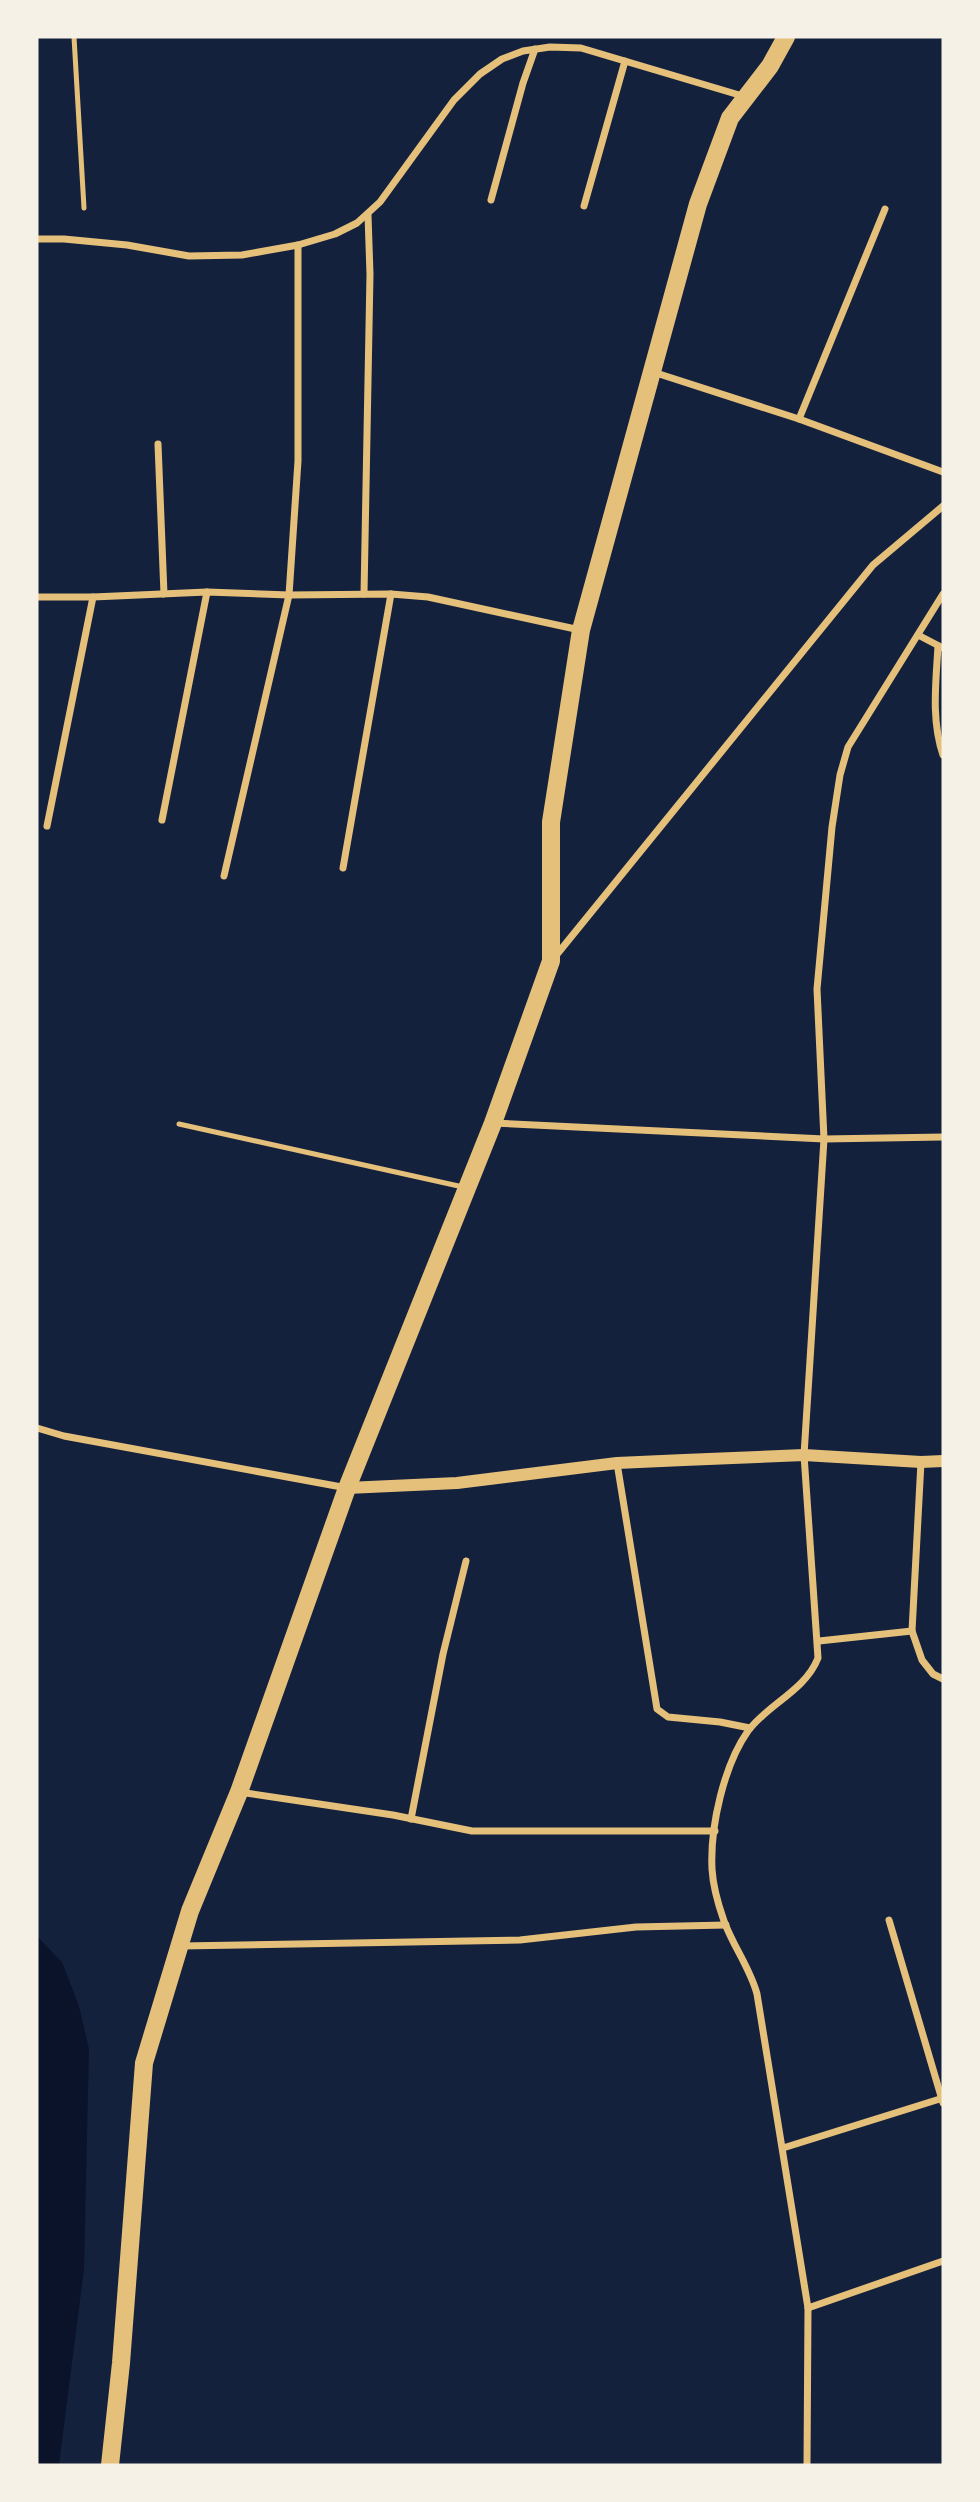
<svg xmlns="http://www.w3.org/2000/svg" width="980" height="2502" font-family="Montserrat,sans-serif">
<rect width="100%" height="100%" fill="#14213d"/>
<path fill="#0b132b" d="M37,1936l25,26 17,44 10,43 -5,220 -25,196h-22z"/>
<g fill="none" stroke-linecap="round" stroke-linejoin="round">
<g stroke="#e5c07b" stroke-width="5">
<path d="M74,37l10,171"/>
<path d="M179,1124l284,63"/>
</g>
<g stroke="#e5c07b" stroke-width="7">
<path d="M491,200l32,-117 12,-34"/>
<path d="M584,206l41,-145"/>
<path d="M37,239h27l63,6 62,11 53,-1 56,-10 37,-11 22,-11 23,-21 74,-102 26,-26 22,-15 21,-8 27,-4 31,1 165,49"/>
<path d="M653,372l146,47 144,53"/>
<path d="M799,419l86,-210"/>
<path d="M158,444l6,150"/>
<path d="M364,594l6,-320 -2,-59"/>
<path d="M37,597h56l114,-5 82,3 102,-1 37,3 152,33"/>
<path d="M918,635l25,13"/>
<path d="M938,646c-2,36 -7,74 5,109"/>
<path d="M162,820l45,-228"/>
<path d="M47,826l46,-229"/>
<path d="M343,868l48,-274"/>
<path d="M224,876l65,-281 9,-134v-216"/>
<path d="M554,958l319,-393 70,-59"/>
<path d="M493,1123l331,16 119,-2"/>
<path d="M37,1428l27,8 283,52"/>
<path d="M921,1462l-9,169 10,29 11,14 10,5"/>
<path d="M617,1463l40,246 11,8 52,5 30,6"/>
<path d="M819,1641l93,-10"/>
<path d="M239,1792l154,23 79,16h243"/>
<path d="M411,1819l32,-165 23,-93"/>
<path d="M889,1920l54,183"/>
<path d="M181,1946l339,-6 116,-13 90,-2"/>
<path d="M783,2148l160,-50"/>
<path d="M808,2308l135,-47"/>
<path d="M807,2465l1,-157 -51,-314c-7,-26 -24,-48 -33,-73 -6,-17 -11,-34 -12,-52 -2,-43 12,-104 36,-138 20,-27 57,-40 70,-73l-14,-203 20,-316 -7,-150 15,-162 8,-52 8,-28 95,-153"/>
</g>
<path stroke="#e5c07b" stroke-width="12" d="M347,1488l110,-5 160,-20 67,-3 120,-5 117,7 22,-1"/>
<path stroke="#e5c07b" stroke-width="18" d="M110,2465l11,-102 23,-300 46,-152 49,-119 108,-304 146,-365 58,-162v-139l30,-192 117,-426 32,-86 40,-52 16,-29"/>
</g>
<rect width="980" height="2502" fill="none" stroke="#f6f1e7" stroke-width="77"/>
</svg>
